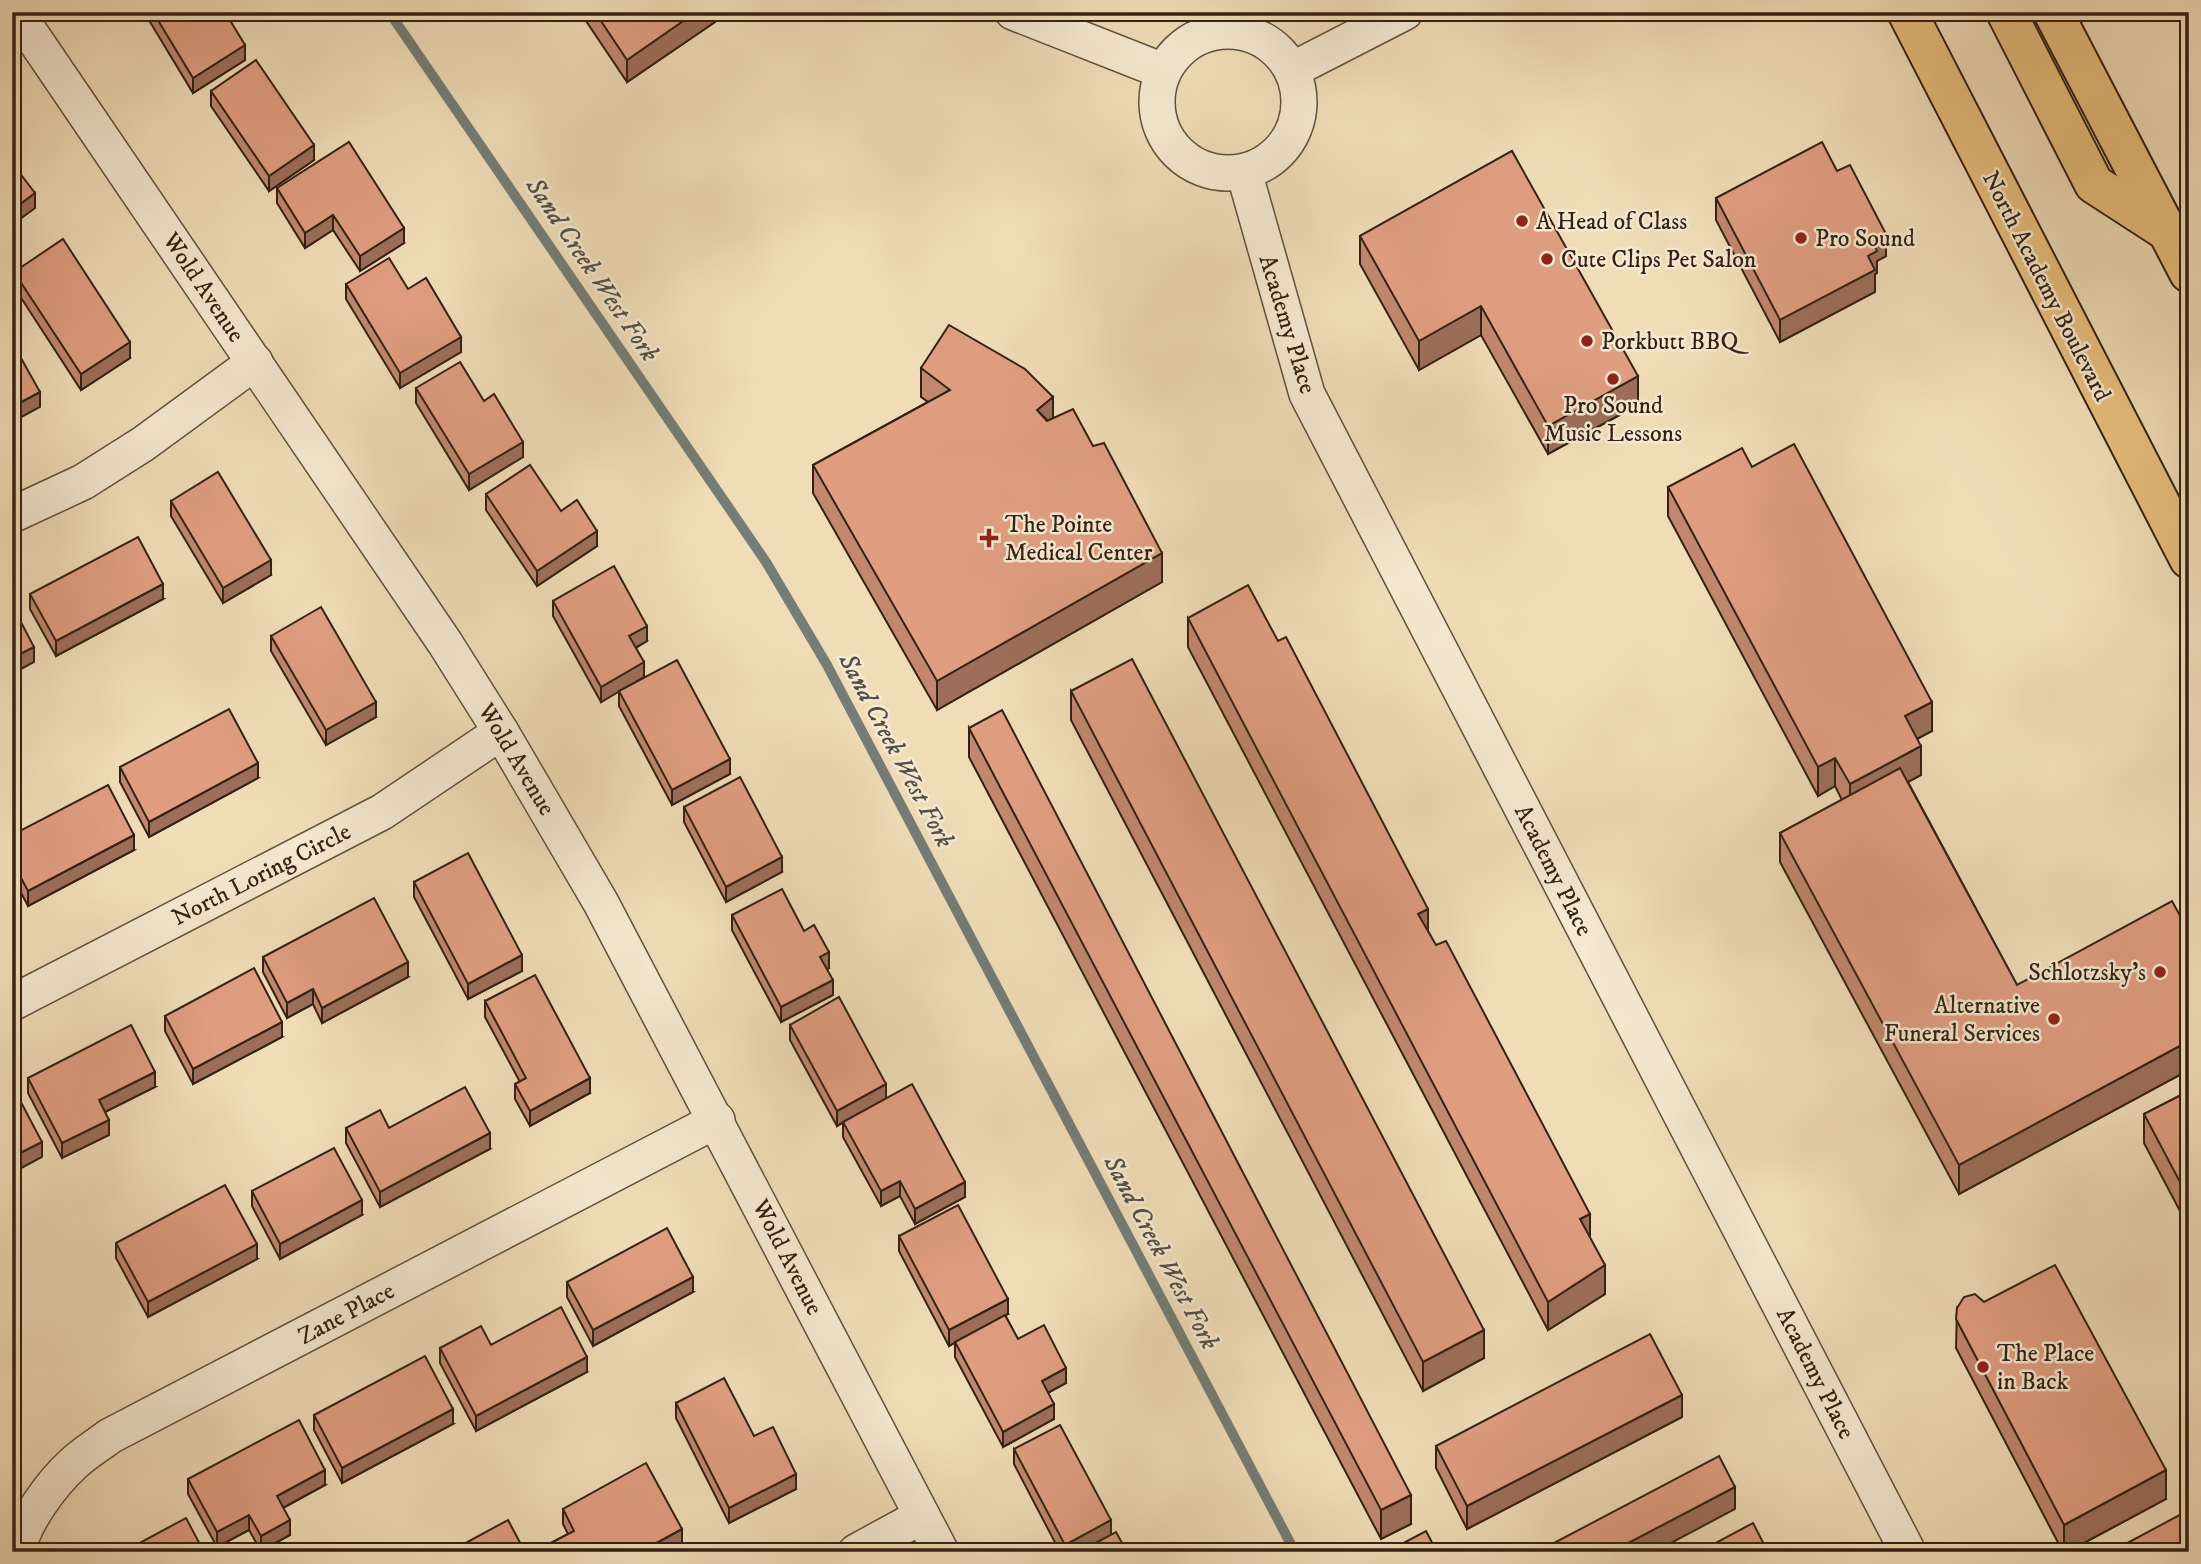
<svg xmlns="http://www.w3.org/2000/svg" width="2201" height="1564" font-family="'IM FELL DW Pica',serif">
<rect width="100%" height="100%" fill="#f0ddb8"/>
<filter id="stains"><feTurbulence type="fractalNoise" baseFrequency=".00286" numOctaves="4"/><feColorMatrix values="0 0 0 0 .2 0 0 0 0 .09 0 0 0 0 .02 0 0 0 .5 -.17"/></filter>
<radialGradient id="worn" r=".72"><stop offset=".6" stop-color="#630" stop-opacity="0"/><stop offset="1" stop-color="#630" stop-opacity=".3"/></radialGradient>
<g fill="none" stroke-linecap="round" stroke-linejoin="round">
<path stroke="#747d77" stroke-width="10" d="M389,12l377,550 61,103 468,887"/>
<g stroke="#63503c" stroke-width="38">
<g id="street">
<path d="M16,12l429,631 56,89 100,171 340,649"/>
<path d="M1013,12l150,59"/>
<circle cx="1228" cy="102" r="71"/>
<path d="M1292,70l113,-58"/>
<path d="M1244,172l63,222 601,1158"/>
<path d="M12,515l71,-33 60,-38 112,-82"/>
<path d="M12,1003l370,-191 119,-80"/>
<path d="M17,1552c6,-30 35,-69 57,-89 11,-10 24,-18 36,-27l607,-316"/>
<path d="M856,1552l66,-36"/>
</g>
</g>
<g stroke="#342113" stroke-width="42">
<g id="highway">
<path d="M1907,12l282,547"/>
<path d="M2006,12l88,172 71,46"/>
<path d="M2053,12l136,261"/>
</g>
</g>
<use href="#street" stroke="#f5e9d1" stroke-width="35"/>
<use href="#highway" stroke="#e8be7c" stroke-width="38"/>
</g>
<g fill="#c1886f" stroke="#342113" stroke-width="2">
<path d="M144,12h81l20,48 -52,33z"/>
<path d="M580,12h135v10l-88,60z"/>
<path d="M211,91l103,69 -45,31 -58,-85z"/>
<path d="M1512,151l126,254 -90,49 -67,-119 -62,35 -59,-106v-28z"/>
<path d="M1837,171l49,85 -9,5v12l-2,1v18l-95,50 -64,-122v-22z"/>
<path d="M277,188l127,55 -44,28 -27,-41 -28,18 -28,-45z"/>
<path d="M14,272l116,86 -49,32 -67,-103z"/>
<path d="M346,284l62,5 53,63 -61,36 -54,-89z"/>
<path d="M921,368l132,50 109,164 -225,128 -124,-217v-28l115,-63 -7,-5z"/>
<path d="M416,388l68,13 39,56 -54,33 -53,-87z"/>
<path d="M1752,467l180,264 -15,8 4,36 -13,7 109,203 172,-53v138l-230,124 -179,-332v-29l62,-33 -7,-14 -17,10 -150,-280v-29z"/>
<path d="M486,494l75,17 36,35 -60,40 -51,-76z"/>
<path d="M171,501l100,74 -48,28 -52,-87z"/>
<path d="M30,594l133,5 -107,57 -26,-47z"/>
<path d="M553,601l94,40 -11,7 8,29 86,97 -58,31 -53,-99v-15l-18,11 -48,-86z"/>
<path d="M1188,618l240,313 162,307 15,56 -57,36 -360,-683z"/>
<path d="M271,636l105,81 -50,28 -55,-94z"/>
<path d="M1071,691l413,667 -61,33 -352,-671z"/>
<path d="M969,728l442,796 -30,15 -412,-782z"/>
<path d="M120,767l138,11 -109,59 -29,-55z"/>
<path d="M684,807l98,65 -56,30 -42,-80z"/>
<path d="M12,835l122,15 -106,56 -16,-30z"/>
<path d="M414,882l108,89 -54,28 -54,-102z"/>
<path d="M732,915l72,16 25,37 -2,1 6,26 -52,27 -49,-92z"/>
<path d="M263,957l145,20 -86,46 -9,-19 -26,14 -24,-46z"/>
<path d="M485,1001l105,92 -60,33 -15,-27v-15l5,-2 -35,-65z"/>
<path d="M165,1016l117,21 -89,47 -28,-53z"/>
<path d="M790,1025l96,73 79,99 -50,27 -15,-28 -19,10 -38,-69v-15l-6,4 -47,-86z"/>
<path d="M28,1078l127,9 -50,25 4,23 -47,23 -34,-65z"/>
<path d="M2189,1091v137l-45,-85v-29z"/>
<path d="M346,1128h43l101,21 -110,58 -34,-64z"/>
<path d="M252,1191l110,24 -82,44 -28,-53z"/>
<path d="M899,1236l109,78 -3,1 13,24 48,44 -18,10 6,26 -51,28 -48,-90v-15l-6,4 -50,-95z"/>
<path d="M116,1243l141,16 -109,58 -32,-59z"/>
<path d="M567,1282l126,10 -100,54 -26,-49z"/>
<path d="M1957,1308l209,191 -99,53h-4l-107,-204z"/>
<path d="M491,1345l96,27 -111,59 -36,-68v-15z"/>
<path d="M676,1403l120,86 -67,34 -53,-105z"/>
<path d="M314,1415l139,9 -111,59 -28,-53z"/>
<path d="M1682,1417l-215,112 -31,-61v-22z"/>
<path d="M1014,1449l97,86 16,17h-67l-46,-88z"/>
<path d="M188,1479l137,6 -42,23 7,27 -29,16 -12,-21 -32,17 -29,-53z"/>
<path d="M563,1509l119,36 -14,7h-121v-7l21,-11 -5,-10z"/>
</g>
<g fill="#9d6f5a" stroke="#342113" stroke-width="2">
<path d="M696,12h19v10l-88,60v-22z"/>
<path d="M245,45v15l-52,33v-15z"/>
<path d="M314,145v15l-45,31v-15z"/>
<path d="M35,193v15l-23,17v-15z"/>
<path d="M333,215v15l-28,18v-15z"/>
<path d="M404,228v15l-44,28v-15z"/>
<path d="M1886,234v22l-9,5v12l-2,1v18l-95,50v-22l88,-64 4,-15z"/>
<path d="M1481,306v29l-62,35v-29z"/>
<path d="M461,337v15l-61,36v-15z"/>
<path d="M130,342v16l-49,32v-16z"/>
<path d="M1638,376v29l-90,49v-28z"/>
<path d="M40,392v15l-28,15v-15z"/>
<path d="M1053,397v29l-16,-16z"/>
<path d="M523,442v15l-54,33v-16z"/>
<path d="M597,531v15l-60,40v-15z"/>
<path d="M1162,553v29l-225,128v-29z"/>
<path d="M271,560v15l-48,28v-15z"/>
<path d="M163,584v15l-107,57v-15z"/>
<path d="M647,626v15l-18,10v-15z"/>
<path d="M34,647v15l-22,12v-16z"/>
<path d="M644,662v15l-43,25v-15z"/>
<path d="M376,702v15l-50,28v-15z"/>
<path d="M1932,702v29l-27,14v-29z"/>
<path d="M1921,746v29l-71,38v-29z"/>
<path d="M1835,758v28l-17,10v-29z"/>
<path d="M730,759v15l-58,31v-15z"/>
<path d="M258,763v15l-109,59v-15z"/>
<path d="M134,835v15l-106,56v-15z"/>
<path d="M782,857v15l-56,30v-15z"/>
<path d="M1428,909v28l-10,-23z"/>
<path d="M829,952v16l-9,4v-15z"/>
<path d="M522,955v16l-54,28v-15z"/>
<path d="M408,962v15l-86,46v-15z"/>
<path d="M833,980v15l-52,27v-15z"/>
<path d="M313,989v15l-26,14v-15z"/>
<path d="M282,1022v15l-89,47v-15z"/>
<path d="M2189,1041v29l-230,124v-29z"/>
<path d="M155,1072v15l-56,28v-15z"/>
<path d="M590,1078v15l-60,33v-15z"/>
<path d="M886,1084v15l-49,27v-15z"/>
<path d="M109,1120v15l-47,23v-15z"/>
<path d="M490,1133v16l-110,58v-15z"/>
<path d="M42,1142v15l-30,16v-16z"/>
<path d="M900,1181v15l-19,10v-15z"/>
<path d="M965,1182v15l-50,27v-15z"/>
<path d="M362,1200v15l-82,44v-15z"/>
<path d="M1590,1214v29l-10,-24z"/>
<path d="M257,1244v15l-109,58v-15z"/>
<path d="M1605,1265v29l-57,36v-28z"/>
<path d="M693,1277v15l-100,54v-16z"/>
<path d="M1008,1299v15l-59,32v-16z"/>
<path d="M1484,1330v28l-61,33v-29z"/>
<path d="M587,1357v15l-111,59v-15z"/>
<path d="M1066,1368v15l-24,13v-15z"/>
<path d="M1682,1395v22l-215,112v-23z"/>
<path d="M1054,1404v15l-51,28v-15z"/>
<path d="M453,1409v15l-111,59v-15z"/>
<path d="M325,1470v15l-48,26v-15z"/>
<path d="M2166,1470v29l-99,53h-3v-27z"/>
<path d="M796,1474v15l-67,34v-15z"/>
<path d="M1735,1487v22l-81,43h-43z"/>
<path d="M1411,1495v29l-30,15v-29z"/>
<path d="M249,1515v15l-32,17v-15z"/>
<path d="M290,1520v15l-29,16v-15z"/>
<path d="M1111,1520v15l-31,17h-15v-7z"/>
<path d="M682,1529v16l-14,7h-28z"/>
</g>
<g fill="#e09e81" stroke="#342113" stroke-width="2">
<path d="M153,12h72l20,33 -52,33z"/>
<path d="M595,12h101l-69,48z"/>
<path d="M256,60l58,85 -45,31 -58,-85z"/>
<path d="M349,142l55,86 -44,28 -27,-41 -28,18 -28,-45z"/>
<path d="M1822,142l15,29 13,-6 36,69 -14,7 5,10 -9,5 7,14 -95,50 -64,-122z"/>
<path d="M1512,151l126,225 -90,50 -67,-120 -62,35 -59,-105z"/>
<path d="M12,163l23,30 -23,17z"/>
<path d="M63,239l67,103 -49,32 -67,-102z"/>
<path d="M389,258l19,31 18,-11 35,59 -61,36 -54,-89z"/>
<path d="M949,325l76,44 28,28 -16,13 10,11 26,-12 20,37 11,-3 58,110 -225,128 -124,-216 137,-75 -29,-22z"/>
<path d="M12,342l28,50 -28,15z"/>
<path d="M460,362l24,39 10,-7 29,48 -54,32 -53,-86z"/>
<path d="M1794,444l138,258 -27,14 16,30 -71,38 -15,-26 -17,9 -150,-280 74,-39 10,19z"/>
<path d="M530,465l31,46 16,-11 20,31 -60,40 -51,-77z"/>
<path d="M218,472l53,88 -48,28 -52,-87z"/>
<path d="M138,537l25,47 -107,57 -26,-47z"/>
<path d="M614,566l33,60 -18,10 15,26 -43,25 -48,-86z"/>
<path d="M1248,585l30,56 8,-4 142,272 -10,5 18,31 10,-4 144,273 -10,5 25,46 -57,37 -360,-684z"/>
<path d="M12,605l22,42 -22,11z"/>
<path d="M321,607l55,95 -50,28 -55,-94z"/>
<path d="M1132,659l352,671 -61,32 -352,-671z"/>
<path d="M677,660l53,99 -58,31 -53,-99z"/>
<path d="M229,709l29,54 -109,59 -29,-55z"/>
<path d="M1002,710l409,785 -30,15 -412,-782z"/>
<path d="M1900,768l117,217 155,-84 17,31v109l-230,124 -179,-332z"/>
<path d="M740,777l42,80 -56,30 -42,-80z"/>
<path d="M108,785l26,50 -106,56 -16,-30v-26z"/>
<path d="M468,853l54,102 -54,29 -54,-102z"/>
<path d="M782,889l22,42 10,-6 15,27 -9,5 13,23 -52,27 -49,-92z"/>
<path d="M374,898l34,64 -86,46 -9,-19 -26,14 -24,-46z"/>
<path d="M254,968l28,54 -89,47 -28,-53z"/>
<path d="M535,975l55,103 -60,33 -15,-27 11,-6 -41,-77z"/>
<path d="M839,997l47,87 -49,27 -47,-86z"/>
<path d="M131,1025l24,47 -56,28 10,20 -47,23 -34,-65z"/>
<path d="M912,1084l53,98 -50,27 -15,-28 -19,10 -38,-69z"/>
<path d="M465,1087l25,46 -110,59 -34,-64 34,-18 9,18z"/>
<path d="M14,1089l28,53 -30,15v-67z"/>
<path d="M2189,1091v108l-45,-85z"/>
<path d="M334,1148l28,52 -82,44 -28,-53z"/>
<path d="M225,1185l32,59 -109,58 -32,-59z"/>
<path d="M958,1205l50,94 -59,31 -50,-94z"/>
<path d="M667,1228l26,49 -100,53 -26,-48z"/>
<path d="M2055,1265l111,205 -102,55 -108,-206 1,-11 7,-11 11,-3 9,8z"/>
<path d="M561,1307l26,50 -111,59 -36,-68 41,-22 10,19z"/>
<path d="M1005,1315l13,24 26,-14 22,43 -24,13 12,23 -51,28 -48,-90z"/>
<path d="M1650,1334l32,61 -215,111 -31,-60z"/>
<path d="M425,1356l28,53 -111,59 -28,-53z"/>
<path d="M724,1378l30,58 19,-9 23,47 -67,34 -53,-105z"/>
<path d="M299,1420l26,50 -48,26 13,24 -29,16 -12,-21 -32,17 -29,-53z"/>
<path d="M1060,1425l51,95 -46,25 -51,-96z"/>
<path d="M1719,1456l16,31 -124,65h-74z"/>
<path d="M646,1463l36,66 -42,23h-90l-3,-7 27,-14 -11,-22z"/>
<path d="M2189,1510v42h-69l-2,-4z"/>
<path d="M186,1518l18,34h-81z"/>
<path d="M508,1520l17,32h-76z"/>
<path d="M1753,1523l15,29h-69z"/>
<path d="M1426,1531l11,21h-41l-2,-4z"/>
<path d="M1116,1532l11,20h-48z"/>
</g>
<g fill="#8f2418" stroke="#f5e9d1" stroke-width="2.5">
<circle cx="1522" cy="221" r="7"/>
<circle cx="1801" cy="238" r="7"/>
<circle cx="1547" cy="259" r="7"/>
<circle cx="1587" cy="341" r="7"/>
<circle cx="1613" cy="379" r="7"/>
<path d="M985.5 527.5h7v7h7v7h-7v7h-7v-7h-7v-7h7z"/>
<circle cx="2160" cy="972" r="7"/>
<circle cx="2054" cy="1019" r="7"/>
<circle cx="1983" cy="1367" r="7"/>
</g>
<g text-anchor="middle" stroke-width="5" stroke-linejoin="round" paint-order="stroke">
<g font-size="24" fill="#342113" stroke="#f5e9d1" text-anchor="start">
<text x="1536" y="229">A Head of Class</text>
<text x="1815" y="246">Pro Sound</text>
<text x="1561" y="267">Cute Clips Pet Salon</text>
<text x="1601" y="349">Porkbutt BBQ</text>
<text x="1613" y="413" text-anchor="middle">Pro Sound<tspan x="1613" dy="28">Music Lessons</tspan></text>
<text x="1005" y="532">The Pointe<tspan x="1005" dy="28">Medical Center</tspan></text>
<text x="2146" y="980" text-anchor="end">Schlotzsky's</text>
<text x="2040" y="1013" text-anchor="end">Alternative<tspan x="2040" dy="28">Funeral Services</tspan></text>
<text x="1997" y="1361">The Place<tspan x="1997" dy="28">in Back</tspan></text>
</g>
<g font-size="24" fill="#342113" stroke="#f5e9d1">
<text transform="translate(2047 286) rotate(63)" y="8">North Academy Boulevard</text>
<text transform="translate(204 287) rotate(56)" y="8">Wold Avenue</text>
<text transform="translate(1288 324) rotate(73)" y="8">Academy Place</text>
<text transform="translate(517 759) rotate(59)" y="8">Wold Avenue</text>
<text transform="translate(1554 870) rotate(63)" y="8">Academy Place</text>
<text transform="translate(261 874) rotate(-27)" y="8">North Loring Circle</text>
<text transform="translate(788 1257) rotate(63)" y="8">Wold Avenue</text>
<text transform="translate(346 1313) rotate(-28)" y="8">Zane Place</text>
<text transform="translate(1816 1373) rotate(63)" y="8">Academy Place</text>
</g>
<g font-size="26" font-style="italic" fill="#544f45" stroke="#f5e9d1">
<text transform="translate(593 269) rotate(56)" y="9">Sand Creek West Fork</text>
<text transform="translate(897 750) rotate(62)" y="9">Sand Creek West Fork</text>
<text transform="translate(1162 1252) rotate(62)" y="9">Sand Creek West Fork</text>
</g>
</g>
<rect width="2201" height="1564" fill="none" stroke="#f0ddb8" stroke-width="42"/>
<rect x="14" y="14" width="2173" height="1536" fill="none" stroke="#342113" stroke-width="3.5"/>
<rect x="21" y="21" width="2159" height="1522" fill="none" stroke="#342113" stroke-width="2"/>
<rect width="100%" height="100%" filter="url(#stains)"/>
<rect width="100%" height="100%" fill="url(#worn)"/>
</svg>
